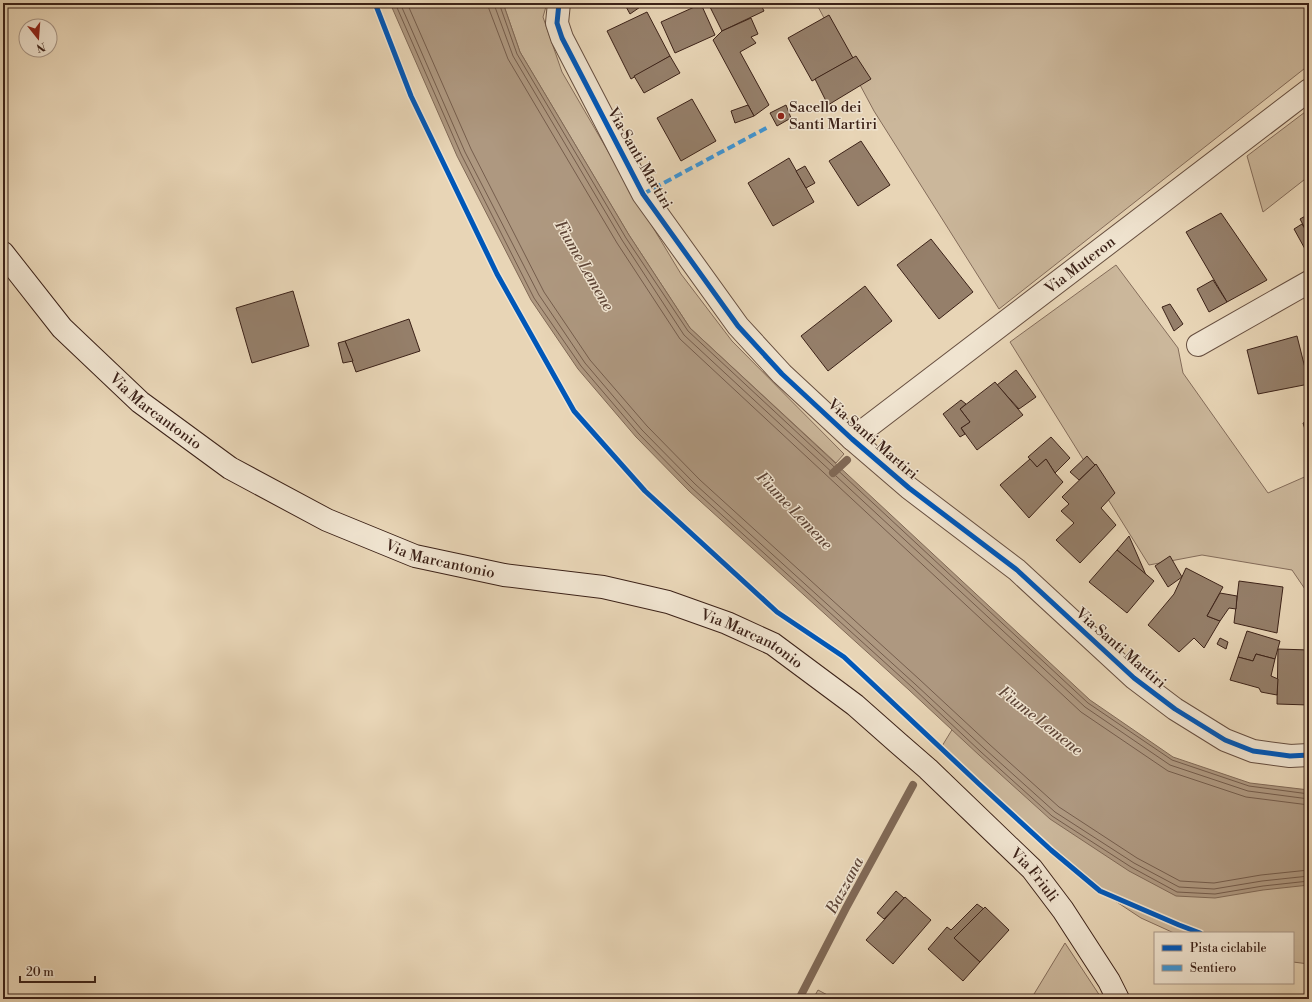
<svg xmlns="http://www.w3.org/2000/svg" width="1312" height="1002" font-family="'Libre Bodoni',serif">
<rect width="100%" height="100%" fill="#e8d5b6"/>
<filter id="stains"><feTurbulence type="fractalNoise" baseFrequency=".005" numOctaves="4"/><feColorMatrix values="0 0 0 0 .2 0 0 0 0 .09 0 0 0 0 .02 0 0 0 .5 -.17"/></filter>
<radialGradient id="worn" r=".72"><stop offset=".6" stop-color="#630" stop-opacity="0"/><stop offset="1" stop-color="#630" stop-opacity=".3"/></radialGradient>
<g fill="#cbb79b" stroke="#846c5a">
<path d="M503,3h44l-4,14 19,55 72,124 47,78 51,67 112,113 -8,9 -146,-135 -61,-93 -109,-183z"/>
<path d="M816,3h493v62l-310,244 -125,-198z"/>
<path d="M1309,109v67l-46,36 -16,-56z"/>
<path d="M1116,265l62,83 5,25 85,120 41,-18v120l-17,-25 -90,-15 -53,10 -139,-223z"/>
<path d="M994,661l315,179v124l-16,-2v-29h-119l-33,-15 -41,-27 -161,-140z"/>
<path d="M1065,943l37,56h-71z"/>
<path d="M818,990l17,9h-22z"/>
</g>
<path fill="#ae9880" stroke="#806956" d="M390,3h113l17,49 109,183 61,93 400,372 83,57 77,26 59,7v95l-46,5 -48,8 -39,-2 -47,-25 -79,-52 -71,-64 -70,-65 -220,-199 -53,-54 -58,-68 -47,-69 -74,-144z"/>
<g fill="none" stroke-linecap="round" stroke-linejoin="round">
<g stroke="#755d4c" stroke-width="1">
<path d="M395,3l66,151 73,144 47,68 58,68 53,54 220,199 69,65 71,64 79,51 46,25 38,2 48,-8 46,-5"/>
<path d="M400,3l65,149 74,143 46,68 57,67 53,54 220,200 70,65 70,63 79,51 45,24 35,2 48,-8 47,-5"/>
<path d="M407,3l64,146 73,143 46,68 57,66 53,54 219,199 70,65 70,63 78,51 43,23 34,2 47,-8 48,-5"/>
<path d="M488,3l1,6 19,50 109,184 63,96 401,373 87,59 78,26 63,8"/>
<path d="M494,3l1,4 18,49 109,184 62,95 401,372 85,58 78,26 61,8"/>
<path d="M499,3l18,51 109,184 62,93 400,372 84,57 77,26 60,8"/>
</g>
<g stroke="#806956" stroke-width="8">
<path d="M833,473l14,-13"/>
<path d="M799,999l47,-91 67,-123"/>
</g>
</g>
<g fill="#957f6a" stroke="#3c2218">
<path d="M624,3h18l1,2 -13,9z"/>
<path d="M708,3h52l4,8 -42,20z"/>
<path d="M701,4l14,31 -40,18 -14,-31z"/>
<path d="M647,12l23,44 -39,23 -24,-48z"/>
<path d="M829,15l24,43 -41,23 -24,-43z"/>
<path d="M751,18l7,16 -7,3 5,6 -16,9 29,53 -15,11 -41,-76 9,-9z"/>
<path d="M670,56l10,17 -36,20 -10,-17z"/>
<path d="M856,56l15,23 -43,26 -13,-26z"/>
<path d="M692,99l24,42 -35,20 -24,-43z"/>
<path d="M748,105l6,11 -19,7 -4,-12z"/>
<path d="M786,105l5,13 -14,8 -7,-13z"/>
<path d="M861,141l29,44 -32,21 -29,-45z"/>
<path d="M789,158l25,44 -41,24 -25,-43z"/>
<path d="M805,166l10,17 -9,5 -10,-17z"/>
<path d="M1221,213l46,67 -40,22 -41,-70z"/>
<path d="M1309,214v22l-9,-17z"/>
<path d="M1302,224l7,12v11l-4,2 -11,-20z"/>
<path d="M931,239l42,53 -34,27 -42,-54z"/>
<path d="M1213,280l14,22 -18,10 -12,-23z"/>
<path d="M865,286l27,35 -64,50 -27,-35z"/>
<path d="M293,291l16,55 -57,17 -16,-55z"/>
<path d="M1170,304l13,20 -9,7 -12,-24z"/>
<path d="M409,319l11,32 -64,21 -11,-31z"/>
<path d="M1297,336l12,48 -51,10 -11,-44z"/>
<path d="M345,341l8,20 -10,2 -5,-20z"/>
<path d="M1016,370l20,27 -17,12 -22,-24z"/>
<path d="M995,382l28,33 -46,35 -16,-22 9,-6 -10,-13z"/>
<path d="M961,400l5,4 -6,5 10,13 -9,6 4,6 -5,3 -17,-23z"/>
<path d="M1309,421v14l-2,1 -4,-13z"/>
<path d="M1051,437l19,21 -15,15 -9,-14 -9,8 -9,-10z"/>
<path d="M1087,456l8,9 -16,15 -9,-8z"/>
<path d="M1030,459l7,8 9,-8 9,14 8,9 -34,36 -29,-33z"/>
<path d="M1096,464l19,29 -14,15 15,17 -36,38 -24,-23 18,-17 -13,-12 8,-7 -7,-7z"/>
<path d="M1129,536l17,39 -29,-25z"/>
<path d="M1117,550l37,31 -27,32 -38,-31z"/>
<path d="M1170,556l12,21 -14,10 -13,-21z"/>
<path d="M1186,568l37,19 -16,29 13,5 -16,27 -10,-10 -15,14 -31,-27 26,-31z"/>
<path d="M1239,581l44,6 -6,46 -43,-10z"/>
<path d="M1220,593l17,3 -1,13 -7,-1 -9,13 -13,-5z"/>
<path d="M1247,631l33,10 -5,18 -19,-5 -3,7 -15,-4z"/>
<path d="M1220,638l8,4 -2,7 -9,-5z"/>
<path d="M1278,649l31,1v55l-32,-1z"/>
<path d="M1256,654l19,5 -4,17 7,3 -1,16 -16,-3 -2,-4 -29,-8 8,-23 15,4z"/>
<path d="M896,891l8,7 -20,21 -7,-6z"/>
<path d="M905,897l26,23 -38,44 -27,-24z"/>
<path d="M977,904l7,5 -30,29 26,24 -17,19 -35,-32 19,-22 4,3z"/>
<path d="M985,907l24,23 -29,32 -26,-24z"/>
</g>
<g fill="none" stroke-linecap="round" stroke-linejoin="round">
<g stroke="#674f40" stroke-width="24">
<g id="street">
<path d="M559,3l-2,20 5,15 81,156 95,132 44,48 70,65 57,49 108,82 117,108 41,31 50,31 28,11 37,5 19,-1"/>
<path d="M1198,345l111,-63"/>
<path id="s1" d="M852,439l457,-349"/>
</g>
</g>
<g stroke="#3c2218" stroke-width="24">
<g id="secondary">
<path id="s2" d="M3,253l59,75 78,74 90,66 97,52 88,36 89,19 99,12 65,15 59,21 46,21 82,61 43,38 30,26 104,100 31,41 46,71 9,18"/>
</g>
</g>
<use href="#street" stroke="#f0e4d0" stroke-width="22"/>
<use href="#secondary" stroke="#f0e4d0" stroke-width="22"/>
<path stroke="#3f95d4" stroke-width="4" stroke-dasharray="8 4" stroke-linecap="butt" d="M643,194l127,-68"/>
<g stroke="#f0e4d0" stroke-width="8">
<g id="cycleway">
<path d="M375,3l36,93 86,178 77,137 71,80 132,121 67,45 134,126 73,67 49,41 79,34 21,8"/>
<path d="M559,3l-2,20 5,15 81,156 95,132 44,48 70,65 57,49 108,82 117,108 41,31 50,31 28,11 37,5 19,-1"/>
</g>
</g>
<use href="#cycleway" stroke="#0057b8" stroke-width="5"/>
</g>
<circle fill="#8f2418" stroke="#f0e4d0" stroke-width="1.5" cx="781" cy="116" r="4"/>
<g text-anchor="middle" stroke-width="3" stroke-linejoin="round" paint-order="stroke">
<g font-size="15" fill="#3c2218" stroke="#f0e4d0" text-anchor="start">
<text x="789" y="112">Sacello dei<tspan x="789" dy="17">Santi Martiri</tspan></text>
</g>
<g font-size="15" fill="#3c2218" stroke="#f0e4d0">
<text transform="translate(640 158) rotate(60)" y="5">Via Santi Martiri</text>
<text dy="5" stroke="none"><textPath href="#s1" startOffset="287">Via Muteron</textPath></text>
<text dy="5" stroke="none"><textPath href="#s2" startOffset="221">Via Marcantonio</textPath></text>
<text transform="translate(873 439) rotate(41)" y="5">Via Santi Martiri</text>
<text dy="5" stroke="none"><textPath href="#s2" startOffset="545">Via Marcantonio</textPath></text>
<text dy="5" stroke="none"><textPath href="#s2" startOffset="869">Via Marcantonio</textPath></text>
<text transform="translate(1121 648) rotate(41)" y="5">Via Santi Martiri</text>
<text dy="5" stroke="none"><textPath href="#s2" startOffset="1240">Via Friuli</textPath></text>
</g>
<g font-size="16" font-style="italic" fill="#5e4537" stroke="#f0e4d0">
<text transform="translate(585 265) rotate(60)" y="6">Fiume Lemene</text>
<text transform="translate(795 510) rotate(46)" y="6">Fiume Lemene</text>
<text transform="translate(1041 720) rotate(38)" y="6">Fiume Lemene</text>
<text transform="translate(844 885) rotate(-62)" y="6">Bazzana</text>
</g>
</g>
<rect width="1312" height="1002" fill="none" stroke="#e8d5b6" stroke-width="16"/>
<rect x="4" y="4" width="1304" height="994" fill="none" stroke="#3c2218" stroke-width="2"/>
<rect x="8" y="8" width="1296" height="986" fill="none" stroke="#3c2218"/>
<rect x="1154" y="932" width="140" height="52" fill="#f0e4d0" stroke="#a89686"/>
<rect x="1162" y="945" width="20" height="6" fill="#0057b8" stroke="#a89686"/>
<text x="1190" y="952" font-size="12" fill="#3c2218">Pista ciclabile</text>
<rect x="1162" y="965" width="20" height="6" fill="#3f95d4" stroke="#a89686"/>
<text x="1190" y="972" font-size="12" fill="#3c2218">Sentiero</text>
<g transform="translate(38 38) rotate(163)"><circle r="19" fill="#f0e4d0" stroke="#a89686"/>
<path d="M0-3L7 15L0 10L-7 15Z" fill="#8f2418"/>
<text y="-6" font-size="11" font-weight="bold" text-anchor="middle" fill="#3c2218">N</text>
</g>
<path d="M20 976v6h75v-6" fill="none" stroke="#3c2218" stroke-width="2"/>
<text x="26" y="976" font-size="12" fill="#3c2218" stroke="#f0e4d0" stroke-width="3" paint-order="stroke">20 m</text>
<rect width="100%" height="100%" filter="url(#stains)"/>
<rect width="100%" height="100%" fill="url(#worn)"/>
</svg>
